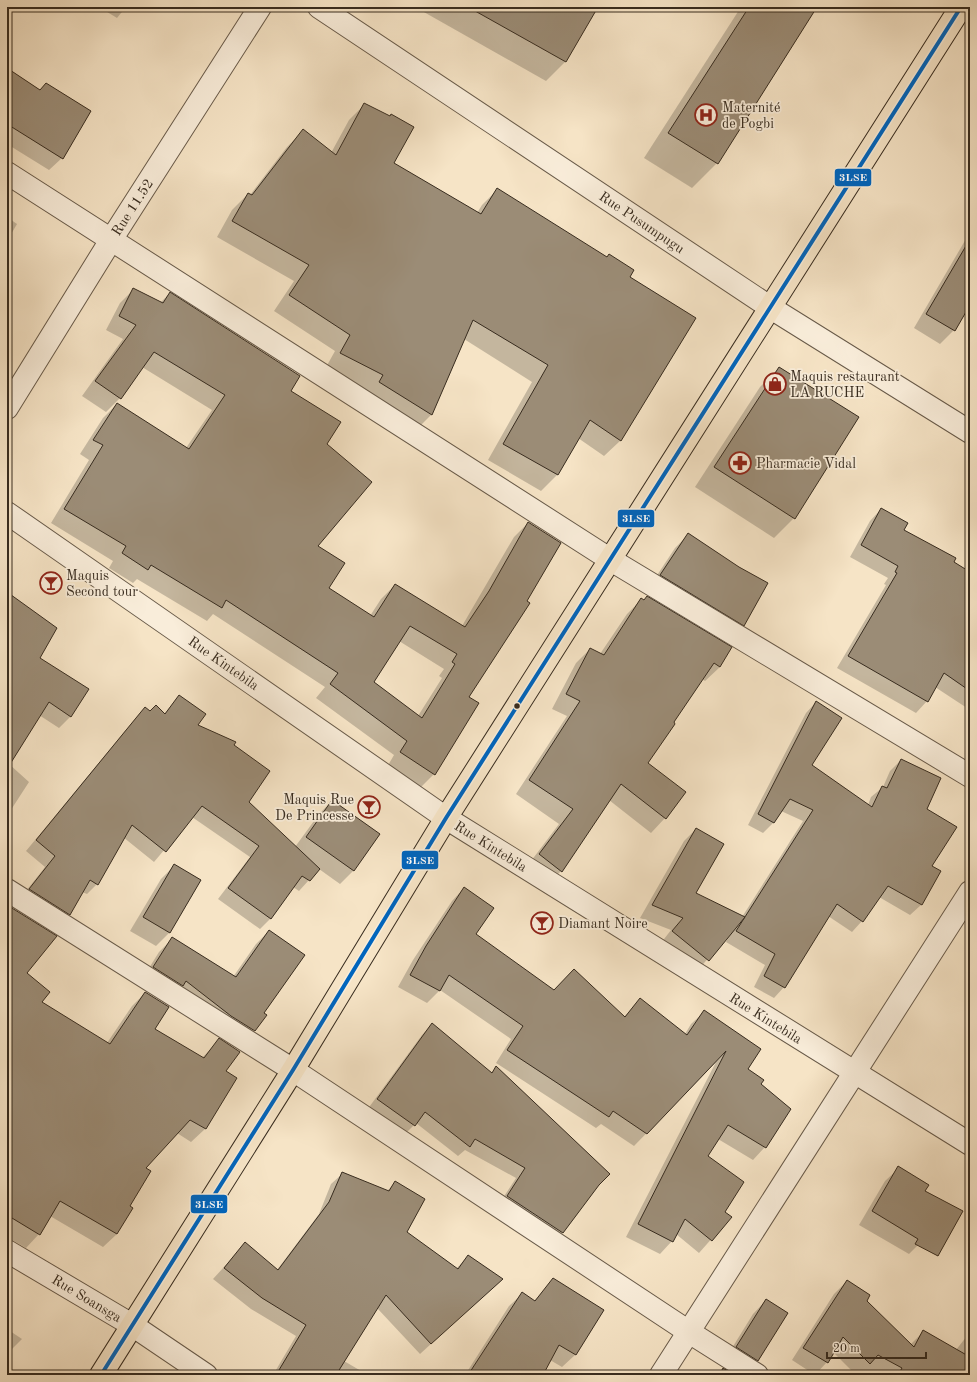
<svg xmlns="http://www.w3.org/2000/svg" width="977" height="1382" font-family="'Old Standard TT',serif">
<rect width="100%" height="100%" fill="#f6e4c6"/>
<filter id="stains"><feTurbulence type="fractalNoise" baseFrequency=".005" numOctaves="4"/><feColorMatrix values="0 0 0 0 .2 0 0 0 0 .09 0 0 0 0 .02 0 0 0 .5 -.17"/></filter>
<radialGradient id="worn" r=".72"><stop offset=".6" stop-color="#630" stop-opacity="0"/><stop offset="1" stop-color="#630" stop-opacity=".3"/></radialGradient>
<g fill="#0003" fill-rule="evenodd">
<path d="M99,7h27l-9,11z"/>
<path d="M415,7h181l-31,55 -19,19z"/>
<path d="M741,7h75l-99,156 -25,25 -48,-30z"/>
<path d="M7,70l32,21 7,-7 16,74 -13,12 -42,-26z"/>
<path d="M365,104l28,59 84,50 5,-8 16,-16 130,88 67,41 -75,123 -16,15 -26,-18 -21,37 -16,16 -53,-31 44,-78 -68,-43 -32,75 -16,16 -52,-32 4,-7 -43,-22 10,-18 -61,-40 20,-30 -77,-44 15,-27 16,-16 2,1 37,-48 16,-16 28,22 18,-33z"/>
<path d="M7,217l10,7 -10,17z"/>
<path d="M970,232v71l-16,27 -14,14 -26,-16z"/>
<path d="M134,289l26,14 10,-10 119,98 37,53 -9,102 11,42 42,28 11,-17 14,-14 67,41 52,-89 14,-14 -60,174 -34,77 -14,14 -33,-21 7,-12 -78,-57 9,-11 -112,-73 -6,7 -70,-42 -4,4 -24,-15 4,-7 -62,-38 38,-63 -9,-6 23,-36 14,-14 69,44 26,-38 -70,-43 -22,31 -14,14 -24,-16 41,-57 -17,-9 14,-27zM399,641l45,28 -5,7 3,2 -24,38 -45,-34z"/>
<path d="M779,368l15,150 -20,20 -79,-51 65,-100z"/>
<path d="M881,509l22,21 67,43v137l-35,-23 -8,14 -11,12 -79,-45 49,-83 -2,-1 4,-6 -38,-21 20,-36z"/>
<path d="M688,535l55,90 -13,13 -82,-49 27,-41z"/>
<path d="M7,593l32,66 32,57 -12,12 -20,-13 -30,49 20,18 -22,34z"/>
<path d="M641,600l79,67 -15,14 -3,-2 -56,84 19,55 -14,15 -42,-33 -48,71 -14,15 -22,-17 34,-45 -43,-30 51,-78 -15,-7 24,-46 14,-14 10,5 27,-40z"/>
<path d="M179,696l17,29 37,21 15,56 47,45 24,-33 13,-13 47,34 -26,36 -13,13 -21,-15 -20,22 -6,-4 -23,32 -10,10 -42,-30 32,-42 -58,-40 -38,45 -31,-25 -26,47 -10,10 -5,-2 -13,22 -11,10 -39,-24 26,-33 -19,-16 109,-132 10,-11 5,4 14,2z"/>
<path d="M816,702l-5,63 57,40 3,-8 12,-10 7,-16 11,-11 25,49 4,58 9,5 -18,33 -11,10 -31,-18 -17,24 -10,11 -24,-16 -44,71 -10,11 -20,-11 11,-22 -39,-23 4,-8 -34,38 -35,-29 10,-13 -31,-12 44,-77 12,-12 -2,65 48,23 61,-96 -22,-10 -8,12 -10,10 -15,-8 58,-112z"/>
<path d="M174,866l-5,67 -13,13 -26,-15 31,-52z"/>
<path d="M464,888l11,47 79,56 70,26 16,-18 45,35 6,-10 13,-12 55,73 6,62 -12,13 -35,-21 -12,18 17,55 7,6 -31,35 -23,-19 -4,7 -12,13 -34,-17 90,-175 -82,84 -33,-22 -5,4 -100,-65 15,-24 -71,-49 -13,13 -29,-16 15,-27 39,-59z"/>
<path d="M269,931l-6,82 3,2 -25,29 -100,-63 18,-29 13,-13 61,38 23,-33z"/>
<path d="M7,966l33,36 67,41 25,-37 13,-13 9,36 48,29 17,-18 5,32 11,6 -30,51 -14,13 -14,-9 -32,36 -17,37 4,2 -15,26 -14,13 -53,-31 -11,18 -13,14 -19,-11z"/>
<path d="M432,1024l59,49 5,-5 102,117 -36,48 -10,10 -55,-36 19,-29 -51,-28 -7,6 -42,-33 -13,13 -36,-26 55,-75z"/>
<path d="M899,1168l25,23 -2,50 -13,13 -50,-29 26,-44z"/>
<path d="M342,1174l45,17 8,-8 10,49 51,37 12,-13 22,34 -70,64 -43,-46 -33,53 24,14h-95l23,-39 -45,-27 -38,-30 32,-35 32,26 42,-56 12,-30z"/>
<path d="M553,1280l49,30 -27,45 -13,12 -12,-7 -8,15h-77l44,-69 13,-12 11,8z"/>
<path d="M847,1281l63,64 13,-13 33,18 14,-18v43h-114l-23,-23 -6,10 -12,13 -23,-15 42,-66z"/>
<path d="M766,1300l-9,60 -13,13 -20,-12 29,-47z"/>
<path d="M7,1329l15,10 -15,15z"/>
<path d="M723,1370l9,5h-19l4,-4 3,2z"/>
</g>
<g fill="#9b8c76" stroke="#382c1f" fill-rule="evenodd">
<path d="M468,7h130l-32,55z"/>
<path d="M749,7h68l-99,157 -50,-31z"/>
<path d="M7,68l33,22 6,-7 45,28 -28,48 -56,-35z"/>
<path d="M364,103l26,13 1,-2 23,13 -20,36 87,51 16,-26 110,69 2,-3 25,16 -4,7 66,41 -75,123 -31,-21 -32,55 -55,-31 45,-79 -75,-45 -41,95 -53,-33 4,-7 -43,-22 10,-18 -61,-40 20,-30 -77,-44 16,-28 4,2 51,-66 33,26z"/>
<path d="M970,239v66l-15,26 -29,-17z"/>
<path d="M133,288l30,15 7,-11 130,84 -9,15 50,31 -14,22 45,38 -54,64 27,17 -16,25 45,29 21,-33 70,43 24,-36 39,-69 33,21 -34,58 3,2 -61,94 10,6 -44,72 -35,-23 7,-11 -77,-57 8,-11 -112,-73 -4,8 -71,-43 -3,5 -26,-17 4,-7 -62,-37 39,-64 -10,-5 24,-37 72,46 36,-54 -71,-43 -33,47 -26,-18 41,-56 -17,-9zM410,626l47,28 -5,8 3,2 -33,54 -48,-36z"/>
<path d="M779,367l80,50 -64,102 -81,-52z"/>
<path d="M881,508l27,15 -4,7 52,28 -2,4 16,10v119l-26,-18 -16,29 -80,-46 49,-83 -2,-1 3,-6 -37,-21z"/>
<path d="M688,533l51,34 29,16 -24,43 -84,-51z"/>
<path d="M7,592l50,36 -17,30 49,31 -18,28 -22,-15 -42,67z"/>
<path d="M647,596l85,51 -12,20 -6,-4 -40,59 1,2 -27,39 38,29 -20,27 -45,-35 -59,88 -23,-18 34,-45 -44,-29 51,-79 -14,-7 24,-46 14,7 37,-57 3,2z"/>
<path d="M179,695l27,19 -8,11 38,17 -2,3 36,26 -21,31 71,67 -10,12 -8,-5 -31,43 -43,-31 31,-42 -57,-40 -36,46 -34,-27 -34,60 -8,-5 -20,35 -41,-26 26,-33 -19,-16 109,-133 5,4 6,-6 9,9z"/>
<path d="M816,701l26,17 -30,47 60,42 10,-21 5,2 14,-29 40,19 -14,31 30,18 -25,39 9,5 -19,34 -34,-19 -25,36 -26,-18 -52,84 -21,-12 11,-22 -39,-23 77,-121 -23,-11 -16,24 -16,-9z"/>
<path d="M332,800l48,34 -26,37 -48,-34z"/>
<path d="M696,828l28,16 -28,49 49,24 -36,44 -37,-30 11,-13 -31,-13z"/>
<path d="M174,864l27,16 -31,53 -27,-16z"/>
<path d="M464,887l30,21 -18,26 78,56 20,-21 51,48 15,-19 47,37 17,-25 57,39 -13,20 16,11 -3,4 30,25 -25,39 -38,-23 -20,31 36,26 -19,30 7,5 -20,24 -27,-22 -12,23 -35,-18 88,-173 -79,83 -34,-23 -4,6 -102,-67 16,-24 -74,-51 -9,16 -30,-16 16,-29z"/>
<path d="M7,905l50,31 -30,37 23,19 -8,10 68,42 35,-52 24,15 -14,22 49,29 15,-20 21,14 -14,19 11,7 -31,51 -16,-9 -44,48 5,3 -21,35 3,2 -16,26 -57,-33 -20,34 -33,-20z"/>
<path d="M269,930l36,25 -41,58 3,2 -12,16 -24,-15 -45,-35 -3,5 -30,-19 19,-30 64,40z"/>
<path d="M432,1023l60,50 4,-7 114,108 -11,11 -36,48 -56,-37 18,-28 -50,-29 -5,8 -45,-35 -10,14 -38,-27z"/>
<path d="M898,1166l31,19 -4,6 38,20 -25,45 -23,-12 3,-5 -46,-28z"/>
<path d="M342,1172l47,19 6,-10 30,18 -18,33 51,37 10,-14 35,24 -72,65 -45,-49 -50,80h-60l30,-50 -44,-27 -38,-30 21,-26 33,28 51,-68z"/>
<path d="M553,1278l51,32 -28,45 -17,-10 -16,30h-75l54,-83 13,9z"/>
<path d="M847,1280l23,15 -3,6 47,46 9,-17 47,27v18h-72l4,-7 -24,-13 -8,9 -27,-27 -15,26 -25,-15z"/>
<path d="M766,1299l22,14 -30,48 -22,-14z"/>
<path d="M723,1368l11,7h-15z"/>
</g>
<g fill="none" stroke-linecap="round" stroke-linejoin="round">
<g stroke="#685a49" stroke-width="24">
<g id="minor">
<path d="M319,7l452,301 199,124"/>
<path d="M7,173l604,387 359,216"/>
<path d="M7,408l104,-168 149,-233"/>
<path d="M7,513l439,305 524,326"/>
<path d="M7,890l286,180 396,262 68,43"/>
<path d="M7,1251l125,74 74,50"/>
<path d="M661,1375l309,-483"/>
</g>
</g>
<g stroke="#382c1f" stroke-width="24">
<path id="major" d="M101,1375l192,-305 153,-252 515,-811"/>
</g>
<use href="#minor" stroke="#f9edda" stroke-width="22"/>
<use href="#major" stroke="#f6e4c6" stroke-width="22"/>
<g stroke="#f9edda" stroke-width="7">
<path id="bus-1" d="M101,1375l192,-305 153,-252 515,-811"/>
</g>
<use href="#bus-1" stroke="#0065bd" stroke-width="4"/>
</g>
<defs>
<g id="hospital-ring" transform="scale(1.15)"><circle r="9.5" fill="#f9edda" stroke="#8f2418" stroke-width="1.5"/><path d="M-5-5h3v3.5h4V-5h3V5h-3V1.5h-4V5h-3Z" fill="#8f2418"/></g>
<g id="shop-ring" transform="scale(1.15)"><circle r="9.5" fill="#f9edda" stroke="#8f2418" stroke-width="1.5"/><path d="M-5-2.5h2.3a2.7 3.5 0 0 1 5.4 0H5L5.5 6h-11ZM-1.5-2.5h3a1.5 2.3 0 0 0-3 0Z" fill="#8f2418"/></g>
<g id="pharmacy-ring" transform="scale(1.15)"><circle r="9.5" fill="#f9edda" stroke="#8f2418" stroke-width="1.5"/><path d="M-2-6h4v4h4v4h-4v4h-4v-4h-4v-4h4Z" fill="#8f2418"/></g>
<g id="bar-ring" transform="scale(1.15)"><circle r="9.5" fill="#f9edda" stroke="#8f2418" stroke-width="1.5"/><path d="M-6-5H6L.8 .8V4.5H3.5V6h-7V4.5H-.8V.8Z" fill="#8f2418"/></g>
</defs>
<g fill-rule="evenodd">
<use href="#hospital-ring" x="706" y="115"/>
<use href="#shop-ring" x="775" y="384"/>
<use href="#pharmacy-ring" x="740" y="463"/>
<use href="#bar-ring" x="51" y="583"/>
<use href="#bar-ring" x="369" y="807"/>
<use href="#bar-ring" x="542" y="923"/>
</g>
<circle fill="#382c1f" stroke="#f9edda" stroke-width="1.5" cx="517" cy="706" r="3.5"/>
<g text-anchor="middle" stroke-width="3.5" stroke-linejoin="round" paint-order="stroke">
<g font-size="14" fill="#382c1f" stroke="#f9edda" text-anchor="start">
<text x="722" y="112">Maternité<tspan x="722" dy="16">de Pogbi</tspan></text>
<text x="790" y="381">Maquis restaurant<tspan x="790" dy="16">LA RUCHE</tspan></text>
<text x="756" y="468">Pharmacie Vidal</text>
<text x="66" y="580">Maquis<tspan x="66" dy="16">Second tour</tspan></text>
<text x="354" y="804" text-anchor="end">Maquis Rue<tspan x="354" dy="16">De Princesse</tspan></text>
<text x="558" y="928">Diamant Noire</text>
</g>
<g font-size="14" fill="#382c1f" stroke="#f9edda">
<text transform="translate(132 207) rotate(-57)" y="5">Rue 11.52</text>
<text transform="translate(642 222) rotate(34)" y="5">Rue Pusumpugu</text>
<text transform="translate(224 663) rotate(35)" y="5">Rue Kintebila</text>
<text transform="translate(491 846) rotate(32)" y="5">Rue Kintebila</text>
<text transform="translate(766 1018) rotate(32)" y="5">Rue Kintebila</text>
<text transform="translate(87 1298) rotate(31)" y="5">Rue Soansga</text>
</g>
</g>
<g stroke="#f9edda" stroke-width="1.5">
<rect x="834" y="168" width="38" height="19" rx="4" fill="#0065bd"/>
<rect x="617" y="509" width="38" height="19" rx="4" fill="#0065bd"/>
<rect x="401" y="850" width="38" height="20" rx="4" fill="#0065bd"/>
<rect x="190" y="1194" width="38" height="20" rx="4" fill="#0065bd"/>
</g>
<g font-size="11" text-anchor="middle" font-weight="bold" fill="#fff">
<text x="853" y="181">3LSE</text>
<text x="636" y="522">3LSE</text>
<text x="420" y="864">3LSE</text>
<text x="209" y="1208">3LSE</text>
</g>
<rect width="977" height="1382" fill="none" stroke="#f6e4c6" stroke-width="24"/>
<rect x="8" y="8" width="961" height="1366" fill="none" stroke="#382c1f" stroke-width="2"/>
<rect x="12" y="12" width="953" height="1358" fill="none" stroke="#382c1f"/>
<path d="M827 1352v6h99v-6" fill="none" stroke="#382c1f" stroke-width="2"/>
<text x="833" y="1352" font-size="12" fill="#382c1f" stroke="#f9edda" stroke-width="3" paint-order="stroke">20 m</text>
<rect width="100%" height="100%" filter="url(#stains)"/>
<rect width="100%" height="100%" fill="url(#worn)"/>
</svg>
